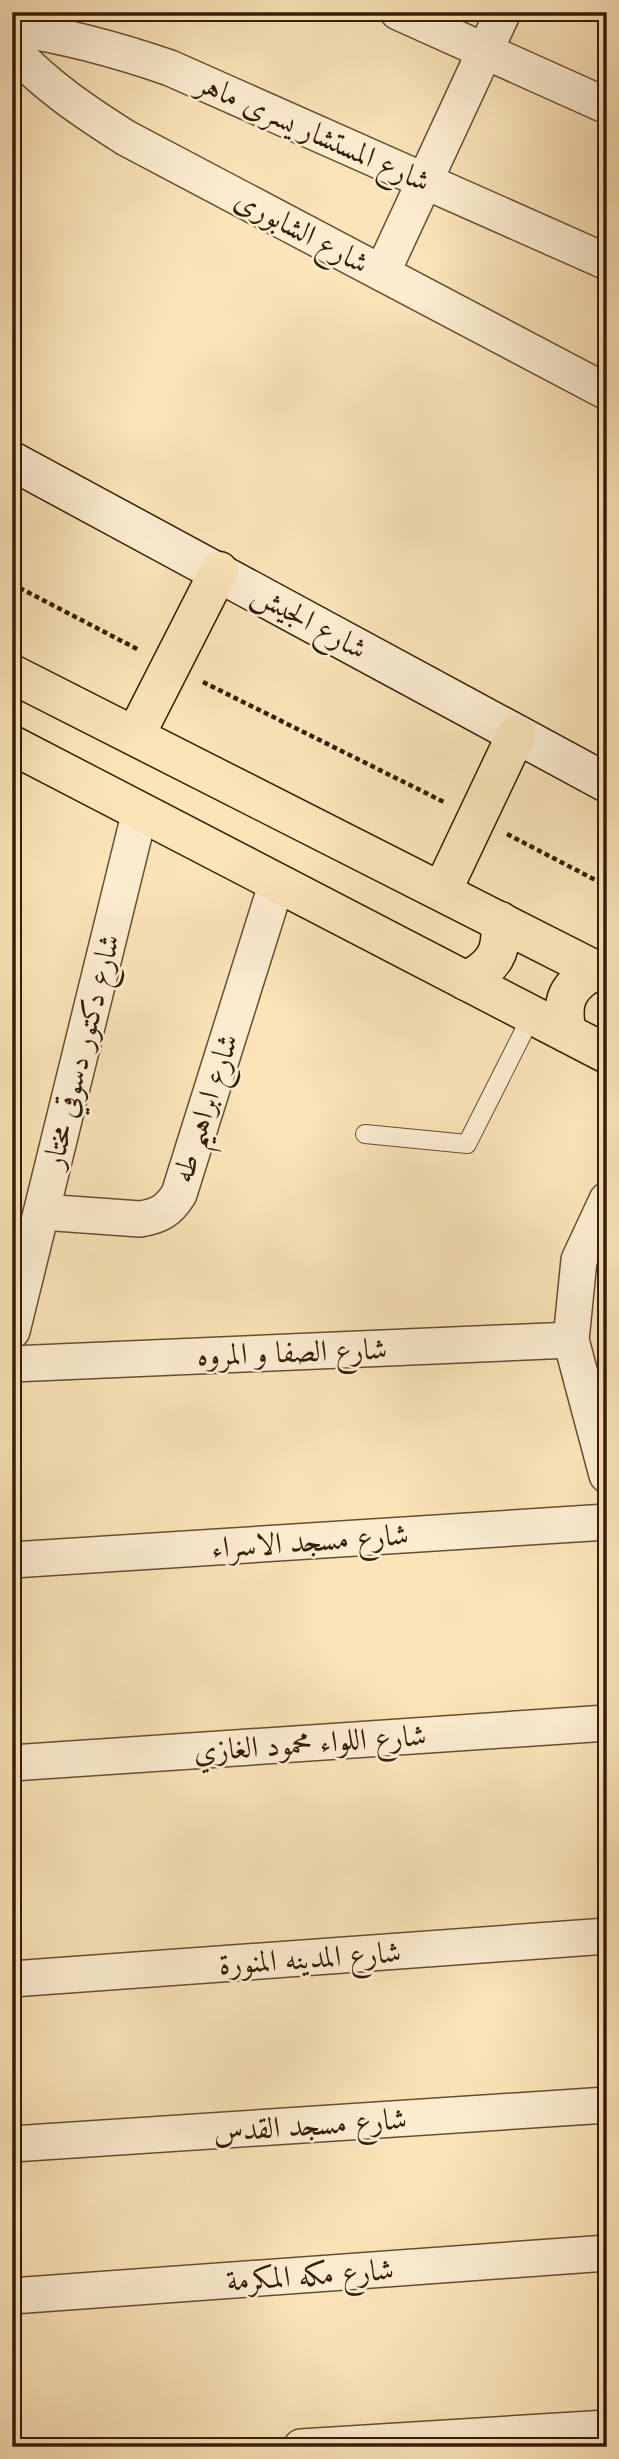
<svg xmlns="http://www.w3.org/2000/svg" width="619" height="2459" font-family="Cardo,Amiri,serif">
<rect width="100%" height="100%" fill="#fae4b8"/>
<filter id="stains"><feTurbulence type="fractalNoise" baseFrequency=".00286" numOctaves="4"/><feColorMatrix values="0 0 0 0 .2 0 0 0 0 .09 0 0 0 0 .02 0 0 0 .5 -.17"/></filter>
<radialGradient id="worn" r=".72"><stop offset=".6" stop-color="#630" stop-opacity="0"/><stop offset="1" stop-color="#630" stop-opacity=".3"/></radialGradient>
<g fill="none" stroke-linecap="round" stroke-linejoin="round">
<g stroke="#674e31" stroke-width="20">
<path id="lane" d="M365,1134l102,10 65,-129"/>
</g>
<g stroke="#674e31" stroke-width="38">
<g id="street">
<path d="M398,12l209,94"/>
<path d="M12,28c55,8 106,22 158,40l437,194"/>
<path d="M12,49c34,37 73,63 114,89l481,254"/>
<path d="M382,273l121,-261"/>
<path d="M607,1200l-28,60 -8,80 36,135"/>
<path d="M42,1212l98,7c20,-3 29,-9 39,-25l98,-312"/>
<path d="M12,1331l128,-520"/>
<path d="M12,1364l559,-24"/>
<path d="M12,1560l595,-38"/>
<path d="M12,1763l595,-40"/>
<path d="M12,1979l595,-43"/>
<path d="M12,2144l595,-39"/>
<path d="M12,2296l595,-43"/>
<path d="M301,2447l306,-19"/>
</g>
</g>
<g stroke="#361c04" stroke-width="41">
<path id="secondary" d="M12,461l595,322"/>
</g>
<g stroke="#361c04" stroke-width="41">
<g id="primary">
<path d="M12,674l595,302"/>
<path d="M135,736l84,-165"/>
<path d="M12,745l595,309"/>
<path d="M442,891l74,-156"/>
<path d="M466,981c28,-15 37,-28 34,-60"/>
<path d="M567,1033c-7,-32 0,-47 28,-63"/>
</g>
</g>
<g stroke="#361c04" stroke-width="4.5" stroke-dasharray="5 3.5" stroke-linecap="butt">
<path d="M12,584l127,66"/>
<path d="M203,682l243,121"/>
<path d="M507,834l100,52"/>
</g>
<use href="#lane" stroke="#fcedd1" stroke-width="18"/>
<use href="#street" stroke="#fcedd1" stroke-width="35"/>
<use href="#secondary" stroke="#fcedd1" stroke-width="38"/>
<use href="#primary" stroke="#fae4b8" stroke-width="38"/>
</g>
<g text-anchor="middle" stroke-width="5" stroke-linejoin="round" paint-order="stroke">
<g font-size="30" fill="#361c04" stroke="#fcedd1">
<text transform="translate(314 132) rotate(24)" y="10">شارع المستشار يسرى ماهر</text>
<text transform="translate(302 231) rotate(28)" y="10">شارع الشابورى</text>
<text transform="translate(310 621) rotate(29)" y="10">شارع الجيش</text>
<text transform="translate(81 1051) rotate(-76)" y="10">شارع دكتور دسوقي مختار</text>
<text transform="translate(205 1108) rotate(-72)" y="10">شارع ابراهيم طه</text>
<text transform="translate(292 1352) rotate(-2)" y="10">شارع الصفا و المروه</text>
<text transform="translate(310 1541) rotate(-4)" y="10">شارع مسجد الاسراء</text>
<text transform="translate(310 1743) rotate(-4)" y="10">شارع اللواء محمود الغازي</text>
<text transform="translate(310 1958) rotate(-4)" y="10">شارع المدينه المنورة</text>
<text transform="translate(310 2125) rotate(-4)" y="10">شارع مسجد القدس</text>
<text transform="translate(310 2275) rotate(-4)" y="10">شارع مكه المكرمة</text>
</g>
</g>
<rect width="619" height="2459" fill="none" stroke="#fae4b8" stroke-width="42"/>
<rect x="14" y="14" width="591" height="2431" fill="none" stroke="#361c04" stroke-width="3.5"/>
<rect x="21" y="21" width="577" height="2417" fill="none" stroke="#361c04" stroke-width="2"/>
<rect width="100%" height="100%" filter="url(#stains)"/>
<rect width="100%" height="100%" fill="url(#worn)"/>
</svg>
